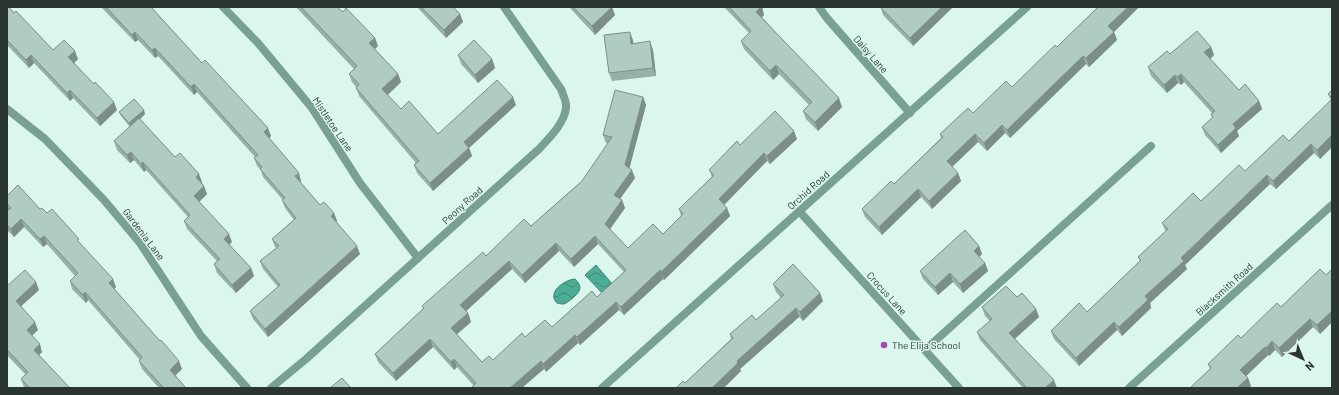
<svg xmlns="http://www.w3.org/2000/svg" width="1339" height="395" font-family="Barlow,sans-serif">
<defs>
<pattern id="water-waves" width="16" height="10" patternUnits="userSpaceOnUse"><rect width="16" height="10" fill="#4cac94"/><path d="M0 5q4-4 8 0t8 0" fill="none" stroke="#3f8d79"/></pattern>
</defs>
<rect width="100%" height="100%" fill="#daf6ed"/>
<g fill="url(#water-waves)" stroke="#428977">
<path d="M596,265l18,21 -10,9 -19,-20z"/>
<path d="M575,279c2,2 5,5 5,9 0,5 -11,14 -16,16 -3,0 -4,0 -7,-1 -2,-2 -4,-5 -3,-9 1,-7 14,-15 21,-15z"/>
</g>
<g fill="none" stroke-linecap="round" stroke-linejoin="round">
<g stroke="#7a9f94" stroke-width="8">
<path d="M223,7l35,36 54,65 48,75 58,75"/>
<path d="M819,7l7,10 84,96"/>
<path d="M7,109l38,30 59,61 36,43 61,93 46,52"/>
<path d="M800,212l159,176"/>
<path d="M925,350l226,-204"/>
<path d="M271,388l35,-29 233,-210c10,-11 25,-25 27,-41 1,-6 -3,-13 -5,-19l-57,-82"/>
<path d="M602,388l425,-381"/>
<path d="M1129,388l203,-183"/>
</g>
</g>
<g fill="#97afa7" fill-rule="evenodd">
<path d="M7,7l7,6 39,37 25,9 -4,4 43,47 -17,16 -27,-28 -3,3 -36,-38 -5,5 -22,-23z"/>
<path d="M101,7h50l51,56 69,73 -2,2 32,43 -1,1 20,23 14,8 3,8 -1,1 24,32 -92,83 -15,-18 -3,-8 28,-24 -15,-18 -3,-8 17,-13 -2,-1 -3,-8 22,-19 -9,-12 -3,-8h1l-20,-23 -2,-7 -4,-4 -3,-8 1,-1 -58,-65 -3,3 -36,-39 -3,2 -17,-18 -3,2z"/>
<path d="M296,7h41l6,5 32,26 3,8 -3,3 23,25 3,8 -13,13 13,14 37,25 78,-29 -47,43 3,8 -39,35 -16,-18 -3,-8 2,-2 -57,-67 -3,-8v-1l-4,-5 -3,-8 5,-5z"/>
<path d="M417,7h36l7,7 3,8 -17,16z"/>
<path d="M569,7h42l4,8 -20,20 -25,-27z"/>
<path d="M724,7h38l2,8 -2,2 80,90 -24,24 -12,-12 -3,-8 6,-6 -30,-31 -6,6 -29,-31 -3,-8 8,-8z"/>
<path d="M880,7h73l-40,39 -30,-31 -2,-7z"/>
<path d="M1098,7h41l-25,25 3,8 -28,27 -3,-3 -76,74 -5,-5 -18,18 -9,-9 -26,25 6,6 3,8 -29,28 -11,-12 -39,38 -17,-18 -3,-8 32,-25 47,-46 -1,-4 72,-47 45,-40z"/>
<path d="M633,40v3l20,7 3,26 -44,5 -3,-8z"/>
<path d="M1211,47l3,8 -4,4 29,31 20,11 3,8 -25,22 2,5 -18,17 -16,-18 -3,-8 10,-9 -1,-4 1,-1 -28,-31 -3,3 -3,-2 -11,10 -16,-17 -3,-9 22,-13z"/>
<path d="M458,55l34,4 3,9 -17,15 -17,-19z"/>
<path d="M1332,90v57l-12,12 -6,-6 -38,36 -6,-5 -85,81 2,4 -37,34 1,5 -29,28 -5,-6 -38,36 -25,-27 -3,-8 36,-19 53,-51 -2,-4 28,-25 -4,-9 39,-22 88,-60 42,-40 -3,-7z"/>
<path d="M643,97l3,8 -17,63 6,10 -15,21 2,1 3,8 -15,21 18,19 35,-14 18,-18 -2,-7 33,-32 -3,-7 31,-25 57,-6 -27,25 -3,-3 -43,44 3,3 3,8 -66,64 -1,-1 -39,36 -5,-5 -39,35 -2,-2 -32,29 -2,-3 -8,6 -63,10 -16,-18 -3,3 -21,-23 -37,34 -18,-19 -3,-8 48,-45 -1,-3 64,-50 45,-30 51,-45 26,-37 -2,-1 -3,-8zM598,244l26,28 -27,25 -45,30 -27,10 -32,23 -11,2 -26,-28 15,-12 -3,-9 -2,-2 46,-42 13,14 34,-32 15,16z"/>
<path d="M119,112l26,2 -5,5 35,38 27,25v1l5,11 -8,8 33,40 -3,3 22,23 3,8 -18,17 -19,-20 -3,-9 3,-3 -30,-32 -3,-8 4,-4 -42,-47 -2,2 -10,-12 -4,3 -13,-13 -3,-9 16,-14 -9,-11z"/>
<path d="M7,196l33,13 7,4 33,30 36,44 -2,2 68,80 -7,6 11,13h-27l-17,-19 -3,-8 1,-1 -52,-60 -2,3 -14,-14 -2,-8 5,-5 -28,-32 -4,3 -19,-20 -10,10 -7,-7v-19l1,-1 -1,-1z"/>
<path d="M979,246l3,8 -3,3 6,6 3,8 -25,22 -10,-11 -15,13 -15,-16 -3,-8z"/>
<path d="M1332,269v53l-12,12 -7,-7 -31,30 -7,-7 -6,6 -1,-1 -22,21 2,2 3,8 -2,2h-59l20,-19 -2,-5 33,-26 85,-63z"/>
<path d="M773,284l50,17 -20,20 -4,-4 -59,52 1,2 -56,12 46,-44 -1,-5 26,-14 25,-22 -5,-6z"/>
<path d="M7,286l32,4 -18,16 17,24 -6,6 10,16 -3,3 31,33h-44l-2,-1 -3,-8 5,-4 -19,-20z"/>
<path d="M1017,297l19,12 3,8 -24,22 42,49h-34l-43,-48 -3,-8 13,-11 -5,-5 -3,-9z"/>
</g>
<g fill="#7b8e88">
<path d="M612,7l3,8 -20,20 -3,-9z"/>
<path d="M761,7h1l2,8 -5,5 -3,-8z"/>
<path d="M942,7h11l-40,39 -3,-8z"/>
<path d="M1128,7h11l-25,25 3,8 -28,27 -3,-9 22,-32z"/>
<path d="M460,14l3,8 -17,16 -2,-8z"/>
<path d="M135,32l3,8 -3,2 -3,-7z"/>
<path d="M630,32l3,8 1,12 -3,-8z"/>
<path d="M375,38l3,8 -6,5 -3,-8z"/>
<path d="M650,41l3,9 3,26 -3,-8z"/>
<path d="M1211,47l3,8 -6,6 -4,-9z"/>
<path d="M155,48l3,8 -3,2 -3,-8z"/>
<path d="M75,51l3,8 -7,7 -3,-9z"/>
<path d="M31,55l3,8 -5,5 -3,-8z"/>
<path d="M1083,56l3,8 -76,74 -3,-8z"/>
<path d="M492,59l3,9 -17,15 -3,-8z"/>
<path d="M776,65l3,9 -6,6 -3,-9z"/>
<path d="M398,74l3,8 -16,15 -3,-8z"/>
<path d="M1181,74l3,8 -3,3 -3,-8z"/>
<path d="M1175,75l3,8 -11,10 -3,-8z"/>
<path d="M194,84l3,8 -3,3 -3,-8z"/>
<path d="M70,90l3,8 -3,3 -3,-8z"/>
<path d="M513,97l3,8 -47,43 3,8 -39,35 -3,-8 34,-41z"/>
<path d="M643,97l3,8 -18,69 -3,-9z"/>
<path d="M839,98l3,9 -24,24 -3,-9z"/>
<path d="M1259,101l3,8 -25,22 2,5 -18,17 -3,-8 15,-21z"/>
<path d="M114,102l3,8 -17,16 -3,-8z"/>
<path d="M144,110l1,4 -14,14 -2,-5z"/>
<path d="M1002,125l3,8 -18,18 -3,-8z"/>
<path d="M268,128l3,8 -4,4 -3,-8z"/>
<path d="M794,131l3,8 -27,25 -3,-8z"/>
<path d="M975,134l3,8 -28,27 -3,-8z"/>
<path d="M1332,135v12l-12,12 -3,-9z"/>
<path d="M1311,144l3,9 -38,36 -3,-8z"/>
<path d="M131,152l3,8 -4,3 -3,-8z"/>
<path d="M764,153l3,8 -45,46 -3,-8z"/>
<path d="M143,162l3,8 -2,2 -3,-8z"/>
<path d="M632,170l3,8 -18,25 -3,-8z"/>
<path d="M299,173l2,8 -3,3 -3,-8z"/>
<path d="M958,173l3,8 -29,28 -3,-8z"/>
<path d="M199,174l3,8 -3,3 -3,-8z"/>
<path d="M1267,175l3,9 -85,81 2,4 -37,34 1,5 -29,28 -3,-9 26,-31 36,-38z"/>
<path d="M204,186l3,8 -10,10 -3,-8z"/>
<path d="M918,189l3,8 -39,38 -3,-8z"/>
<path d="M622,200l3,8 -17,24 -3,-8z"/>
<path d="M727,208l3,8 -66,64 -3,-8z"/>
<path d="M334,213l3,8 -3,3 -3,-8z"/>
<path d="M21,219l3,8 -10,10 -3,-8z"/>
<path d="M229,234l3,8 -5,5 -3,-8z"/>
<path d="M44,236l3,8 -4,3 -3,-8z"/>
<path d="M595,236l3,8 -24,23 -3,-8z"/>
<path d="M556,243l3,8 -34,32 -3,-8z"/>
<path d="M357,246l3,8 -92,83 -3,-8z"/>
<path d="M979,246l3,8 -5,5 -3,-8z"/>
<path d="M509,261l3,8 -49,45 -3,-9z"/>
<path d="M985,263l3,8 -25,22 -3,-9z"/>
<path d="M251,268l3,8 -18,17 -4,-8z"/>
<path d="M660,270l3,9 -39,36 -3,-8z"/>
<path d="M950,273l3,9 -15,13 -3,-8z"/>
<path d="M113,279l3,8 -4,4 -3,-8z"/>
<path d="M36,282l3,8 -21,19 -2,-8z"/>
<path d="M85,292l3,8 -2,3 -3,-8z"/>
<path d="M820,293l3,8 -20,20 -3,-9z"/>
<path d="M616,302l3,8 -39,35 -3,-8z"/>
<path d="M796,308l3,9 -59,52 1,2 -17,17h-12l25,-27z"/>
<path d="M1036,309l3,8 -27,24 -3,-8z"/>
<path d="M1332,311v11l-12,12 -3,-9z"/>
<path d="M468,313l3,9 -17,15 -3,-9z"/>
<path d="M1310,319l3,8 -31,30 -3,-9z"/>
<path d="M35,322l3,8 -9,8 -2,-8z"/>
<path d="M1114,322l3,8 -38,36 -3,-8z"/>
<path d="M575,335l3,8 -32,29 -3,-8z"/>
<path d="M430,339l3,8 -37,34 -3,-8z"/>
<path d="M1272,341l3,9 -6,6 -3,-8z"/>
<path d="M40,344l2,8 -5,5 -3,-7z"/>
<path d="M1265,347l3,8 -25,24 -3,-9z"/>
<path d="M454,359l3,8 -3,3 -3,-8z"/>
<path d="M179,361l3,8 -9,9 -3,-8z"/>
<path d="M541,361l3,8 -22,19h-12z"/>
<path d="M1248,378l3,8 -2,2h-12z"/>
<path d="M1054,380l3,8h-12z"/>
</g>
<g fill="#b0cbc2" stroke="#7b8e88" fill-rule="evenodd">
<path d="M7,7h2l5,6 2,-2 37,39 11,-10 11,11 -7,6 26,27 1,-2 19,20 -17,16 -27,-28 -3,3 -36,-38 -5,5 -19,-20z"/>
<path d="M106,7h45l51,56 3,-3 63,68 -4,4 35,41 -4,3 25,29 4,-3 10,11 -3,3 26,30 -92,83 -15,-18 30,-26 -20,-24 19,-15 -7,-7 24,-21 -14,-18 3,-2 -25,-29 2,-2 -8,-9 4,-3 -64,-71 -3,3 -36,-39 -3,2 -17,-18 -3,3z"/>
<path d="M301,7h36l6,5 3,-4 29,30 -6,5 29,31 -16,15 19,20 8,-8 29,33 59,-54 16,17 -49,45 5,6 -39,35 -16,-18 5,-4 -63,-73 3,-4 -10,-10 8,-8z"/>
<path d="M421,7h32l7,7 -16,16z"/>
<path d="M573,7h39l-20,19z"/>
<path d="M729,7h32l-5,5 83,86 -24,24 -12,-11 9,-9 -36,-37 -6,6 -29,-30 10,-10z"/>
<path d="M880,7h62l-32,31z"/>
<path d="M1098,7h30l-20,19 6,6 -28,26 -3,-2 -76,74 -5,-5 -18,18 -9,-9 -28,27 11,12 -29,28 -11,-12 -39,38 -17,-18 29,-28 3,3 49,-47 -3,-3 28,-26 5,5 33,-32 6,6 43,-42 2,2z"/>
<path d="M1197,31l14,16 -7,5 35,38 6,-6 14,17 -26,23 3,4 -18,17 -16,-18 11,-10 -2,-3 4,-3 -34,-37 -3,3 -3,-2 -11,10 -16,-18 19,-16 3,3z"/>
<path d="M630,32l1,12 19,-3 3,27 -44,5 -5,-38z"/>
<path d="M474,40l18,19 -17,16 -17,-20z"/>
<path d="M615,90l28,7 -18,68 7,5 -18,25 8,5 -17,24 23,24 25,-24 10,10 20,-20 -4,-5 35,-34 -5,-5 28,-29 3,4 35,-34 19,20 -27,25 -3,-3 -45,46 8,9 -66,64 -1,-2 -39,37 -5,-5 -39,35 -2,-2 -32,29 -2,-3 -31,27h-39l5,-5 -22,-24 -3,3 -21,-23 -37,34 -18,-19 49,-46 -2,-2 61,-54 3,4 38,-37 7,7 51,-45 30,-44 -9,-2zM595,236l31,34 -29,27 -5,-6 -40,36 -7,-7 -20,17 -3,-4 -29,27 -4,-4 -7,6 -31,-34 17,-15 -8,-8 49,-44 13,14 34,-32 15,16z"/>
<path d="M1332,90v8l-4,-4z"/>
<path d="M134,99l10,11 -15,13 -10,-11z"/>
<path d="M1332,99v36l-15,15 -6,-6 -38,37 -6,-6 -86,83 3,3 -39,35 3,4 -29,27 -5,-5 -38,36 -25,-27 28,-28 8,9 54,-52 -3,-3 30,-28 -6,-6 31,-30 8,8 38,-36 6,6 38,-36 6,6z"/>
<path d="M139,118l36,39 5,-4 19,21 -3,3 8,9 -10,10 35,38 -5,5 27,29 -19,17 -18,-21 6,-5 -36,-38 6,-6 -47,-53 -2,2 -10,-12 -4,3 -13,-14z"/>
<path d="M18,185l22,24 2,-1 5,5 5,-4 27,30 -2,1 36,39 -4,4 51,58 1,-1 18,21 -9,9 16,18h-24l1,-1 -24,-26 3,-4 -57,-65 -2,3 -13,-14 8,-8 -34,-37 -4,3 -19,-20 -10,10 -4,-4v-14l4,-3 -4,-4v-8z"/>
<path d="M965,230l14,16 -5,5 11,12 -25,21 -10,-11 -15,14 -15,-16z"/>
<path d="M793,264l27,29 -20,19 -4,-4 -59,53 1,2 -26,25h-36l7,-7 2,2 48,-45 -3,-4 22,-19 4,5 28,-25 -11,-11z"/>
<path d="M1320,269l6,6 6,-6v42l-15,14 -7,-6 -31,29 -7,-7 -6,7 -1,-1 -25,23 8,8 -11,10h-47l21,-20 -3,-4 30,-29 3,3 36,-35 4,4z"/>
<path d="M25,270l11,12 -20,19 19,21 -8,8 13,14 -6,6 36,38h-40l-9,-9 7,-7 -21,-22v-64z"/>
<path d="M1006,286l11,11 5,-4 14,16 -27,24 45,47 -9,8h-18l-50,-56 15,-13 -10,-12z"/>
<path d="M342,378l9,10h-21z"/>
</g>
<circle fill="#a849b1" stroke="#daf6ed" stroke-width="1.5" cx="884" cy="345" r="4"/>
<g text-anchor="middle" stroke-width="3" stroke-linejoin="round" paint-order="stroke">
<g font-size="10" fill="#2b3632" stroke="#daf6ed">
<text transform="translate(871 54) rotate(49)" y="4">Daisy Lane</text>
<text transform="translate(333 124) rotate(56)" y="4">Mistletoe Lane</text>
<text transform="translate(808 190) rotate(-42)" y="4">Orchid Road</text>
<text transform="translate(462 205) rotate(-42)" y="4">Peony Road</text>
<text transform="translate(144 234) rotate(53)" y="4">Gardenia Lane</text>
<text transform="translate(1224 289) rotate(-42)" y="4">Blacksmith Road</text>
<text transform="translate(887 293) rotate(48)" y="4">Crocus Lane</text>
</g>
<g font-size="10" fill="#2b3632" stroke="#daf6ed" text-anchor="start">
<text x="892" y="349">The Elija School</text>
</g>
</g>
<rect width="1339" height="395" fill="none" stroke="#2b3632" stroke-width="16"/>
<g transform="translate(1303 359) rotate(136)" stroke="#daf6ed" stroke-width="3" paint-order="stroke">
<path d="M0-3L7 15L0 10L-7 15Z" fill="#2b3632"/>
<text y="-6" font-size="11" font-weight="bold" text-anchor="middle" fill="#2b3632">N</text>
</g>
</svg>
